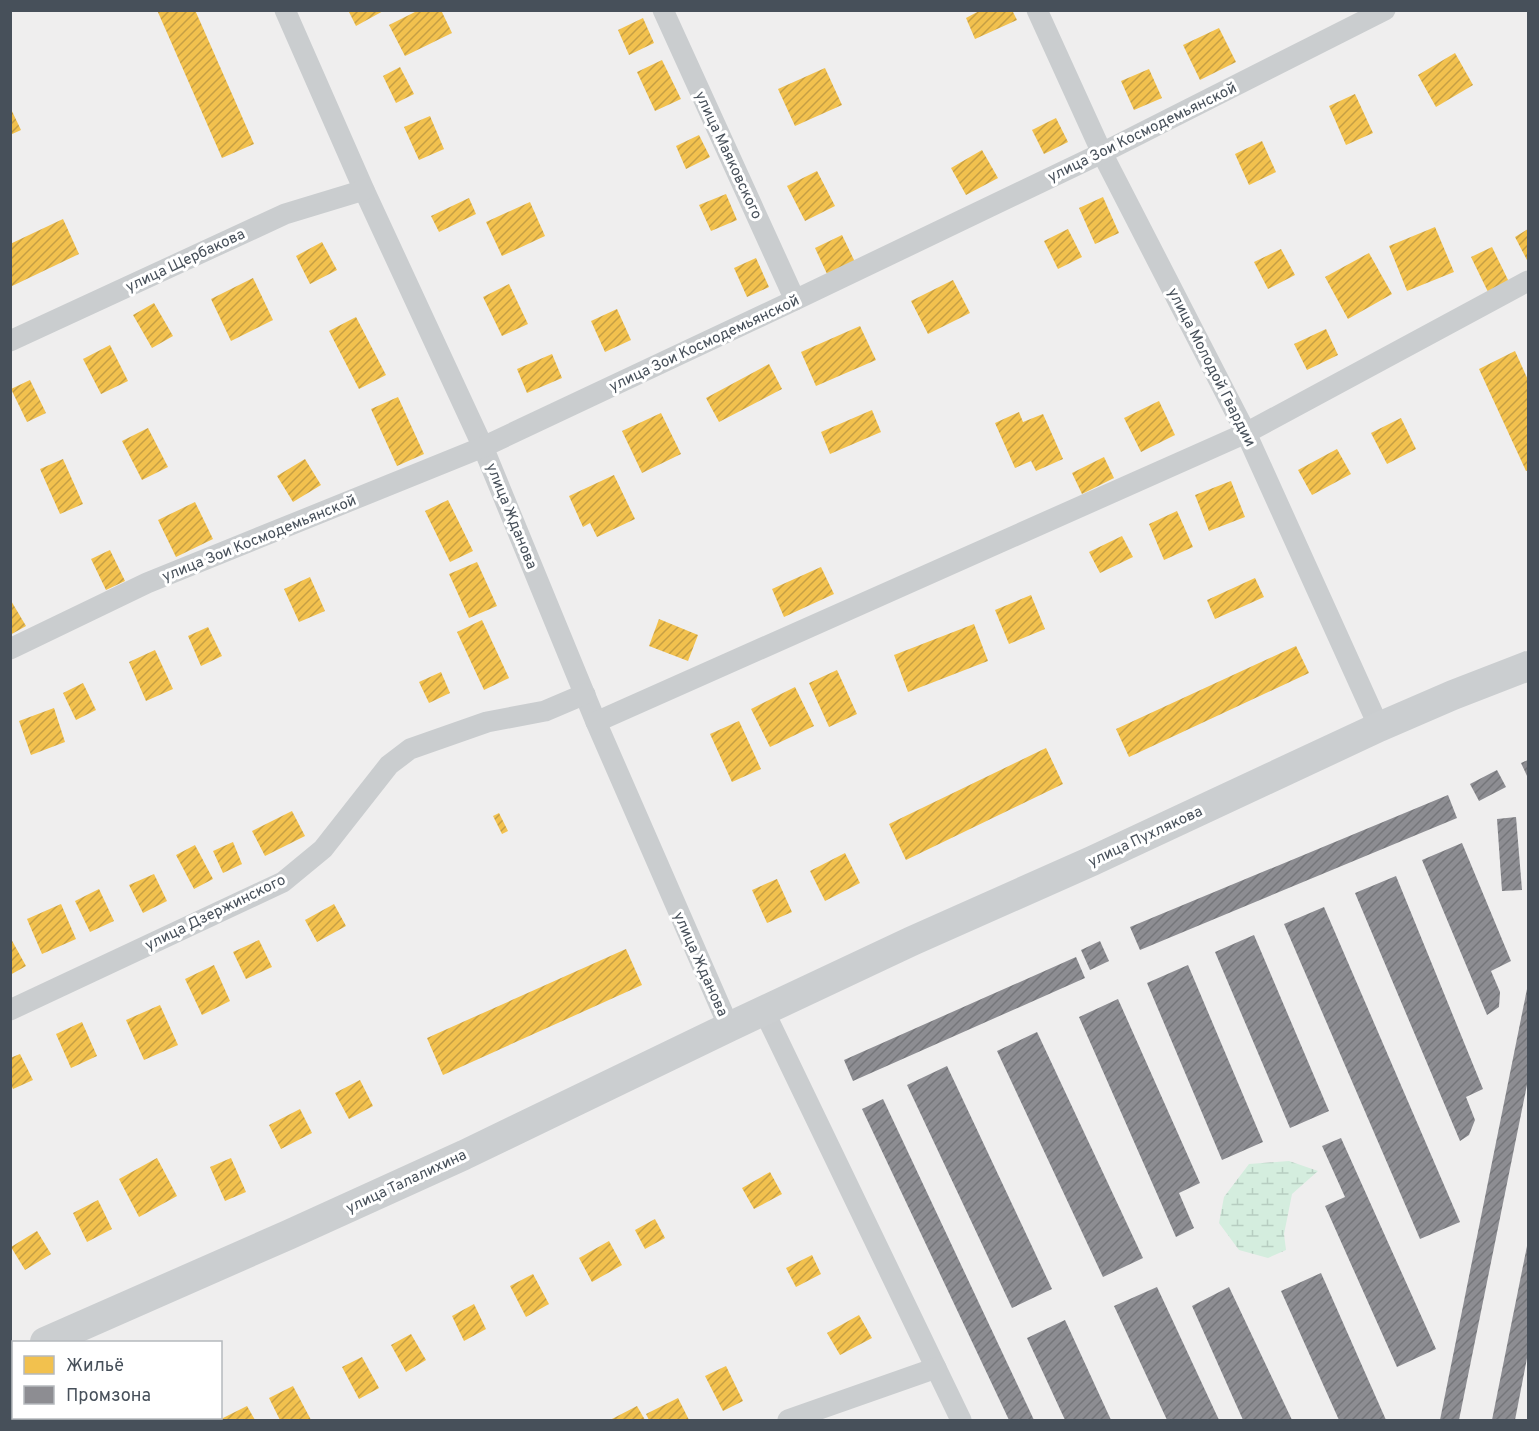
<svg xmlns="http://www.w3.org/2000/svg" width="1539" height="1431" font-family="Overpass,sans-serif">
<defs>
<pattern id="wetland-marsh" width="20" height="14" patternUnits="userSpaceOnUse" patternTransform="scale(1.5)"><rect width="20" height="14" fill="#d4edde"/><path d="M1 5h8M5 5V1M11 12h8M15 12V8" fill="none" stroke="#b7cdc1"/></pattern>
<pattern id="homes-hatch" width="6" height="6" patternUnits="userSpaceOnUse" patternTransform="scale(1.5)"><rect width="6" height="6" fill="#f2c14e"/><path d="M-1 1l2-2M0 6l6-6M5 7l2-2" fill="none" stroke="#c69f44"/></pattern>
<pattern id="industry-hatch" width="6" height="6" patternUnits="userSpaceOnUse" patternTransform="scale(1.5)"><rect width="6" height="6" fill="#8d8d92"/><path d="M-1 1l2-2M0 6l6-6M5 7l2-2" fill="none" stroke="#75767a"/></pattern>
</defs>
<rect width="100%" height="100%" fill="#efeeee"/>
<path fill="url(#wetland-marsh)" d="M1289,1161l29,10 -26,23 -8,40 2,16 -18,8 -29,-8 -20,-27 5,-26 25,-33z"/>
<g fill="url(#homes-hatch)">
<path d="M157,10h38l59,134 -32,14z"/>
<path d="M348,10h37l-29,16z"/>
<path d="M419,10h22l11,23 -47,23 -16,-31z"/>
<path d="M981,10h31l5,10 -42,19 -9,-21z"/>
<path d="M643,18l11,25 -25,12 -11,-25z"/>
<path d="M1219,28l17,34 -36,18 -17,-35z"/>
<path d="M1455,53l18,32 -37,22 -18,-32z"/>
<path d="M662,60l19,39 -26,12 -18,-39z"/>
<path d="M400,67l14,27 -18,9 -13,-27z"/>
<path d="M825,68l17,37 -47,21 -17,-37z"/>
<path d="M1149,69l13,29 -28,12 -13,-29z"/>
<path d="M1355,94l18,39 -27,12 -17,-39z"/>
<path d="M10,107l11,23 -11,5z"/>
<path d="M430,116l14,33 -25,11 -15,-33z"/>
<path d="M1056,118l12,24 -24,12 -12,-24z"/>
<path d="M699,135l11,22 -24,12 -10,-23z"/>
<path d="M1262,141l14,31 -27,13 -14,-31z"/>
<path d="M982,150l16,28 -32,17 -15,-27z"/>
<path d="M817,171l18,35 -30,15 -18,-35z"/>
<path d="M726,194l11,26 -26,11 -12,-26z"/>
<path d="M1103,197l16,36 -24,11 -16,-36z"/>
<path d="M469,198l7,16 -37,18 -8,-16z"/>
<path d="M530,202l15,34 -43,20 -16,-34z"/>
<path d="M63,219l16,35 -69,33v-43z"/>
<path d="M1435,227l19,45 -47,19 -18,-45z"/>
<path d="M1068,229l14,28 -24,12 -14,-28z"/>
<path d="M1528,229v33l-13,-25z"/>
<path d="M842,235l13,27 -27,14 -13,-28z"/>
<path d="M322,242l15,28 -27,14 -14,-28z"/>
<path d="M1492,247l18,37 -21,10 -18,-37z"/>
<path d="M1281,249l14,26 -27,14 -14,-27z"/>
<path d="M1369,253l23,41 -44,25 -23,-42z"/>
<path d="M756,258l13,29 -22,10 -13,-29z"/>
<path d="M253,278l20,42 -42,21 -20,-42z"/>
<path d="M953,280l17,33 -42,21 -17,-33z"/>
<path d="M509,284l19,40 -26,12 -19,-39z"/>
<path d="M154,303l19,33 -21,12 -19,-33z"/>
<path d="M617,309l14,31 -26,12 -14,-31z"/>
<path d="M356,317l30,58 -27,14 -30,-58z"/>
<path d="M860,326l16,34 -60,26 -15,-34z"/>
<path d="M1326,329l12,26 -31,15 -13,-26z"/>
<path d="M110,345l18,36 -27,13 -18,-35z"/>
<path d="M1515,351l13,29v90l-2,1 -47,-102z"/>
<path d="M552,354l10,24 -35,15 -10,-24z"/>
<path d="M769,364l13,25 -63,33 -13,-24z"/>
<path d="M30,380l16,33 -19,9 -16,-33z"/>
<path d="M398,397l26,57 -27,12 -26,-57z"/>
<path d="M1159,401l16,34 -34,17 -17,-34z"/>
<path d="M872,410l9,22 -51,22 -9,-22z"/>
<path d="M1019,412l4,10 20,-8 20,45 -27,12 -5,-10 -16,7 -20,-45z"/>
<path d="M661,413l20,41 -39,19 -20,-42z"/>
<path d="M1401,418l15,31 -29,15 -16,-31z"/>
<path d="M148,428l20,39 -26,13 -20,-39z"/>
<path d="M1337,449l14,25 -39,21 -14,-25z"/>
<path d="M1104,457l10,21 -32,16 -10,-21z"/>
<path d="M63,459l20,45 -23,10 -20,-45z"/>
<path d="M305,459l16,26 -28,17 -16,-26z"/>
<path d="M614,475l21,44 -38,18 -7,-14 -7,4 -14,-31z"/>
<path d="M1231,481l14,36 -36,14 -14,-36z"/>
<path d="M448,500l25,51 -23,11 -25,-51z"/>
<path d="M195,502l18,37 -37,18 -18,-37z"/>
<path d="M1177,511l16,36 -29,13 -15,-36z"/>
<path d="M1122,536l11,21 -33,16 -11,-21z"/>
<path d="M110,550l15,31 -19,9 -15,-31z"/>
<path d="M477,562l20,44 -28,12 -20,-44z"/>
<path d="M821,567l13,27 -50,23 -12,-28z"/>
<path d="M310,577l15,34 -26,11 -15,-33z"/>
<path d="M1255,578l9,19 -49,22 -8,-19z"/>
<path d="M1031,595l14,34 -36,15 -14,-34z"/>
<path d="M10,599l16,27 -16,9z"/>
<path d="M659,619l39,16 -10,26 -39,-15z"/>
<path d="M482,620l27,58 -25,12 -27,-58z"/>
<path d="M974,624l14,37 -80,31 -14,-37z"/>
<path d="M208,627l14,29 -21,10 -13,-30z"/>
<path d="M1296,646l13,27 -180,84 -13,-28z"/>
<path d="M155,650l18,39 -27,12 -17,-39z"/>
<path d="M837,670l20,44 -28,13 -20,-44z"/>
<path d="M441,672l9,21 -21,10 -10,-21z"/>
<path d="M83,683l13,27 -20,10 -13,-27z"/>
<path d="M795,687l19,39 -44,21 -19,-38z"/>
<path d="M54,708l11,34 -34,13 -12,-34z"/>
<path d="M739,721l22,48 -29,13 -22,-48z"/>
<path d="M1046,748l17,36 -157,76 -17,-36z"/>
<path d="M292,811l13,25 -40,20 -13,-25z"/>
<path d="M499,813l9,18 -6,3 -9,-18z"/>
<path d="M233,842l9,22 -19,9 -10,-22z"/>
<path d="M195,845l18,34 -19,10 -18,-34z"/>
<path d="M845,853l15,30 -35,18 -15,-30z"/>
<path d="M154,874l13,27 -24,12 -14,-28z"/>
<path d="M777,879l15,33 -25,11 -15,-33z"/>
<path d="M99,889l15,32 -24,11 -15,-31z"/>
<path d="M61,904l15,35 -34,15 -15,-35z"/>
<path d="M334,904l12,22 -29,16 -12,-22z"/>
<path d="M10,937l16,29 -16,9z"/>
<path d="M259,940l13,27 -26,12 -13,-27z"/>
<path d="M626,949l16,36 -199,90 -16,-37z"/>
<path d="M214,965l16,36 -28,14 -17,-36z"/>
<path d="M160,1005l18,40 -34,15 -18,-40z"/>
<path d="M82,1022l15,34 -26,12 -15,-34z"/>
<path d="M20,1054l13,26 -20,9 -3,-6v-25z"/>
<path d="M360,1080l13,26 -24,13 -14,-26z"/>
<path d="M300,1109l12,24 -31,16 -12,-24z"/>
<path d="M157,1158l20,38 -38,21 -20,-38z"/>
<path d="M231,1158l15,34 -21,9 -15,-34z"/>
<path d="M770,1172l12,22 -28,15 -12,-21z"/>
<path d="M98,1200l14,29 -25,13 -14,-29z"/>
<path d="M655,1219l10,19 -20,11 -10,-19z"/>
<path d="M37,1231l14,23 -26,16 -14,-23z"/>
<path d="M609,1241l13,24 -30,17 -13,-24z"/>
<path d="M812,1255l9,19 -25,13 -10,-19z"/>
<path d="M533,1274l16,30 -23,13 -16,-31z"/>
<path d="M474,1304l12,25 -22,12 -12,-25z"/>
<path d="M859,1315l13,23 -32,17 -13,-22z"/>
<path d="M411,1334l15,26 -20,12 -15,-27z"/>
<path d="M362,1357l17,31 -20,11 -17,-32z"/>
<path d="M726,1366l17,35 -20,10 -18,-35z"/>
<path d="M293,1386l18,34h-31l-11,-22z"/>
<path d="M678,1398l11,22h-40l-3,-6z"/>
<path d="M247,1406l8,14h-36z"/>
<path d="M637,1406l8,14h-35z"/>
</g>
<g fill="url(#industry-hatch)">
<path d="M1528,760v18l-7,-15z"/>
<path d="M1497,770l9,17 -27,14 -9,-17z"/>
<path d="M1448,795l9,23 -317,132 -10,-23z"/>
<path d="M1516,817l6,73 -20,1 -5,-72z"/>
<path d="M1462,843l49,118 -20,10 9,21 -1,15 -12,8 -65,-155z"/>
<path d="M1396,876l87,213 -17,8 9,23 -6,15 -9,6 -105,-248z"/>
<path d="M1324,907l136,315 -40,17 -136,-315z"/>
<path d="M1254,935l75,176 -39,17 -75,-176z"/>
<path d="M1100,941l9,20 -19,9 -9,-20z"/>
<path d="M1076,957l9,21 -232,103 -9,-21z"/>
<path d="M1188,965l75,177 -41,18 -75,-177z"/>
<path d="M1527,989l1,91 -69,340h-19z"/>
<path d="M1118,999l82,184 -21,10 15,35 -18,9 -97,-220z"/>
<path d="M1037,1032l106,226 -40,19 -106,-226z"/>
<path d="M947,1066l105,223 -40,19 -105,-223z"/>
<path d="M883,1099l151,321h-25l-147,-311z"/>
<path d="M1341,1138l95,211 -39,18 -72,-161 20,-9 -23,-51z"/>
<path d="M1527,1246l1,107 -13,67h-23z"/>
<path d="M1321,1273l65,147h-47l-58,-129z"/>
<path d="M1157,1287l62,133h-52l-53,-114z"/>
<path d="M1229,1287l63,133h-49l-51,-114z"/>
<path d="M1065,1320l46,100h-46l-38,-82z"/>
</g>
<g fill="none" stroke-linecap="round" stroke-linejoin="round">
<g stroke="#cacdcf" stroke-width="21">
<path d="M285,10l79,180 119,257 113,275 133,305"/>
<path d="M663,10l132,290"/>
<path d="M1037,10l65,143 144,280 133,294"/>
<path d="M10,341l275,-127 79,-24"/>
<path d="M10,649l137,-66 336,-136 312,-147 307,-147 283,-143"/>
<path d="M596,722l650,-289 282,-152"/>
<path d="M10,1010l273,-128 40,-33 66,-84 21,-16 77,-27 58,-11 40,-17"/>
<path d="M764,1011l197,409"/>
<path d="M788,1420l148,-52"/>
</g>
<g stroke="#cbced0" stroke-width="30">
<path d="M45,1342l243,-107 176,-80 265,-128 183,-86 180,-80 287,-134 74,-32 75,-29"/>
<path d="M10,1358l4,-2"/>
</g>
</g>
<g text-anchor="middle" stroke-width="6" stroke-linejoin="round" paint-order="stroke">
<g font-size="15" fill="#47505a" stroke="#fff">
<text transform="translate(1142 132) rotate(-26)" y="5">улица Зои Космодемьянской</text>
<text transform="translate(729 155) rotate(65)" y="5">улица Маяковского</text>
<text transform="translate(185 260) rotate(-25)" y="5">улица Щербакова</text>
<text transform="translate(704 343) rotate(-25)" y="5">улица Зои Космодемьянской</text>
<text transform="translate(1212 367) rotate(63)" y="5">улица Молодой Гвардии</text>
<text transform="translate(512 516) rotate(68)" y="5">улица Жданова</text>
<text transform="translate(259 538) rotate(-22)" y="5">улица Зои Космодемьянской</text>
<text transform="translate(1145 836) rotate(-25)" y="5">улица Пухлякова</text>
<text transform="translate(215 912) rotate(-26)" y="5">улица Дзержинского</text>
<text transform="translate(701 964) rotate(66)" y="5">улица Жданова</text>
<text transform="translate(406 1181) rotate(-25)" y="5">улица Талалихина</text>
</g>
</g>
<rect width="1539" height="1431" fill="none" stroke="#47505a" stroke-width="24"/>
<rect x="12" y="1341" width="210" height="78" fill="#ffffff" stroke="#b5b9bd" stroke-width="1.5"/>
<rect x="24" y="1356" width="30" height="18" fill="#f2c14e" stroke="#b5b9bd" stroke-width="1.5"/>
<text x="66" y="1371" font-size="18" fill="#47505a">Жильё</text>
<rect x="24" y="1386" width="30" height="18" fill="#8d8d92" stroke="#b5b9bd" stroke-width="1.5"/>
<text x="66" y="1401" font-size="18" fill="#47505a">Промзона</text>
</svg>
